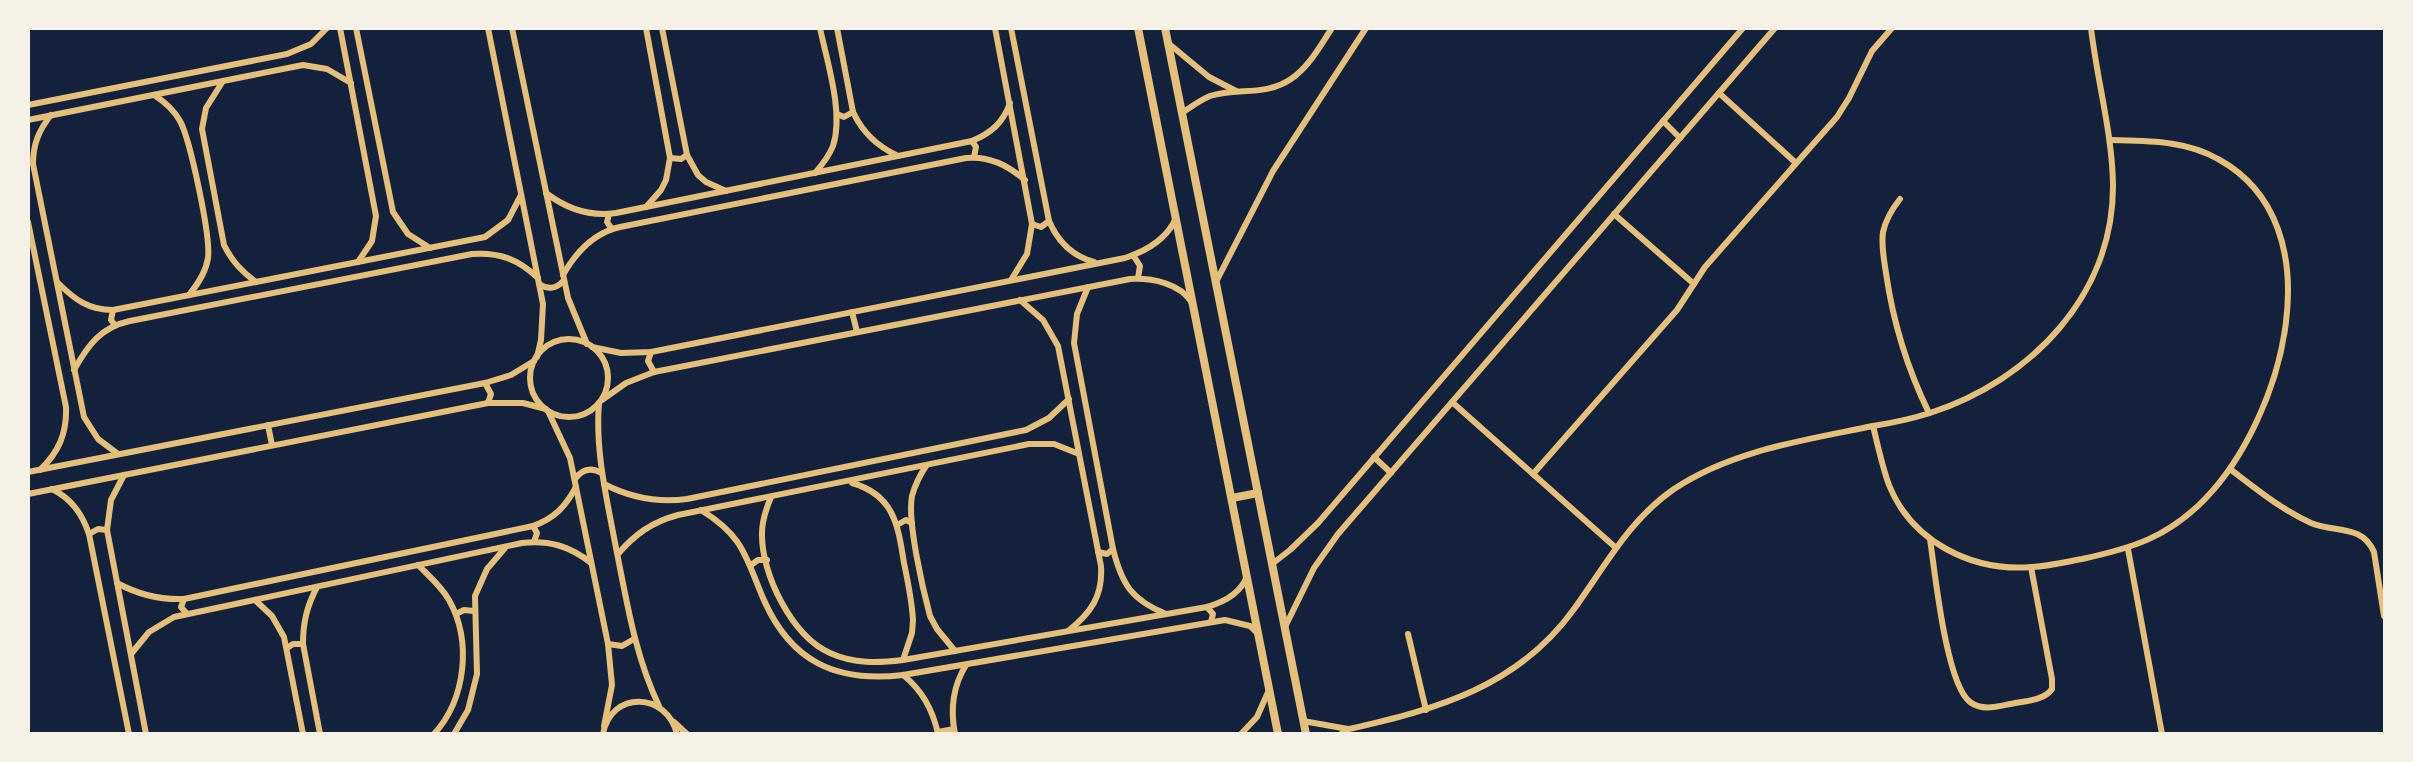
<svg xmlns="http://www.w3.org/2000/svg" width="2413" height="762" font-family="'Playfair Display',serif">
<rect width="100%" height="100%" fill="#14213d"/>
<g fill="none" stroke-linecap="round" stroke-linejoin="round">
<g stroke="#e5c07b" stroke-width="6">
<path d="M340,28l36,188 -4,25 -14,21"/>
<path d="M356,28l37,184 15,22 22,14"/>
<path d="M488,28l55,276 -2,36 -4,17"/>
<path d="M512,28l56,270 19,46"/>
<path d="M662,28l25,127 11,20 8,7 20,9"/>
<path d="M837,28l16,84c10,21 24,34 45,44"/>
<path d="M995,28l37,196 -5,30 -16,26"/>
<path d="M1011,28l38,193c9,21 23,35 45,41"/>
<path d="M1168,43l41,34 27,14"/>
<path d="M223,81l-17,27 -4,21 22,116c8,16 17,26 32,37"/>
<path d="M1719,93l77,70"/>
<path d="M154,95c11,7 20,15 26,26 10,18 31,116 28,137 -2,14 -10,26 -19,37"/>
<path d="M28,105l259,-51 24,-10 16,-16"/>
<path d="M1182,113c9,-6 18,-13 28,-17 28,-9 54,1 81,-17 18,-12 29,-33 41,-51"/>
<path d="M837,114l7,3 9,-5"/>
<path d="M51,115c-12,15 -18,29 -18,49l51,253 14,22 20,15"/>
<path d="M28,120l275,-55 24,4 24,14"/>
<path d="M1663,121l17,17"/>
<path d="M972,141l4,6 -2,10"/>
<path d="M670,158l11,1 6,-4"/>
<path d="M815,173c7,-8 14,-17 18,-27 11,-33 -6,-84 -13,-118"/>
<path d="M546,193c21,16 44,24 70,20l356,-72c19,-8 31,-18 38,-38"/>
<path d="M1900,199c-8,10 -14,20 -17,33 -2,13 1,28 3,41 7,49 21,95 43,140"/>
<path d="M646,207l15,-17 5,-10 4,-22 -24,-130"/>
<path d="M609,214l-2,8 5,7"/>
<path d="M1614,214l80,70"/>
<path d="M28,222l38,185c1,26 -7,45 -26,63"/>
<path d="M1032,224l9,3 8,-6"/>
<path d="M1133,255l7,11 -2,12"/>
<path d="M563,275c13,-23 30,-42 57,-48l346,-69c24,-2 41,7 59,22"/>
<path d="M57,282c17,17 31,28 56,28l372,-73 23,-17 13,-25"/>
<path d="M1216,282l57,-111 93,-143"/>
<path d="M539,284c9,6 18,5 25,-4"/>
<path d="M1088,287l-11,27 -3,29 39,206c9,36 19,51 53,65"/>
<path d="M1020,300l23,20 15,26 43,220c2,30 -10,47 -33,65"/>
<path d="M113,310l-2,10 4,5"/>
<path d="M852,312l5,20"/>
<circle cx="569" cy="378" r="39"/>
<path d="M592,347l29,6 30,-1 474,-94c21,-7 42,-19 51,-40"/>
<path d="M651,352l-3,9 6,11"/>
<path d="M74,370c14,-25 27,-43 56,-49l342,-67c27,-2 46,5 66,24"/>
<path d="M485,383l6,11 -3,9"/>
<path d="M602,400l24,-17 28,-11 476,-93c22,-1 50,4 62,24"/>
<path d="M1452,402l163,145"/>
<path d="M599,403c-4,49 8,96 17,145 11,54 19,108 43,158"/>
<path d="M548,411l22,47 38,186 4,41 -8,41"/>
<path d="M268,425l4,20"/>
<path d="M1873,426c5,20 9,40 16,59 23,57 83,87 143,82 17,-1 34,-5 50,-8 51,-11 86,-22 123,-60 77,-79 134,-274 13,-340 -33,-19 -71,-18 -108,-19"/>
<path d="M1374,457l17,16"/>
<path d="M926,466c-6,9 -11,19 -14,30 -5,25 11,94 18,120l7,13 18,22"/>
<path d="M2230,469c25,19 52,41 81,54 24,10 51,1 63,29l10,64"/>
<path d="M28,472l457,-89 26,-8 23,-14"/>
<path d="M1533,474l144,-164 28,-43 132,-150 12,-19 23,-47 20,-23"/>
<path d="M124,475l-13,25 -4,30 39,204"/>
<path d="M575,479c7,-10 16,-12 27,-6"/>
<path d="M852,483c42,12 46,42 52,80 4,19 8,38 9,57l-1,13 -9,27"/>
<path d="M604,484c27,14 53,19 83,15l339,-69 23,-12 20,-19"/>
<path d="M52,489c20,10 30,25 37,45l40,200"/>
<path d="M28,494l460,-91h35l23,6"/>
<path d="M771,497c-5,12 -9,23 -9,36 -1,41 30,103 68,120 24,11 48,10 73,7l304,-53c17,-5 34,-14 40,-31"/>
<path d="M701,510c42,26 44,45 62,88 27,63 72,85 140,77l322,-55 25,6 8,8"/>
<path d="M897,525l9,-5 6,3"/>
<path d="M533,526l4,7 -3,9"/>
<path d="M89,534l9,-5 9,1"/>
<path d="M1930,539c5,33 16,145 40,163 12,9 26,5 40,2 13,-3 34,-3 42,-15v-10l-21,-112"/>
<path d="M2128,549l34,185"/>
<path d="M1098,552l9,2 6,-5"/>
<path d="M618,554c17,-20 34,-32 60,-39l351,-71h25l25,10"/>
<path d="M1272,564l18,-14 28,-27 425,-495"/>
<path d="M418,565c11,11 23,21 31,35 23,41 17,99 -15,134"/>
<path d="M751,565l7,-5h9"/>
<path d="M117,583c22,12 43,17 67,16l349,-73c22,-8 32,-19 43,-39"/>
<path d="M317,587c-10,19 -14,35 -14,57l17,90"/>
<path d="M184,599l-3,8 6,7"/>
<path d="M255,600l17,16 12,21 19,97"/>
<path d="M1207,607l6,7 -2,8"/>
<path d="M456,614l8,-4 10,1"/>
<path d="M1285,627l29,-59 24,-34 437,-506"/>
<path d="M1408,634l18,76"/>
<path d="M608,644l14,2 12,-7"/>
<path d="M287,648l6,-4h10"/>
<path d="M131,654l18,-22 25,-15 348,-74c27,-3 48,3 69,20"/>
<path d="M903,675c19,15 30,35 35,59"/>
<path d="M1303,721l45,8"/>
<path d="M674,722l13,12"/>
<path d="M938,732l16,-3"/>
<path d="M454,734l14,-24 9,-36 -2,-78 12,-27 18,-21"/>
<path d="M603,734c8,-44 64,-42 74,0"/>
<path d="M955,734c-5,-25 -2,-48 11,-69"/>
<path d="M1241,734l16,-17 12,-27"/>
<path d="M1341,734l8,-5c88,-20 169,-42 225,-120 32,-44 55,-89 100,-120 58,-39 132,-49 199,-63 19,-3 38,-7 57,-13 101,-33 184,-118 183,-229 -1,-52 -16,-104 -22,-156"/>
</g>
<g stroke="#e5c07b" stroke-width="8">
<path d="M1138,28l140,706"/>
<path d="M1165,28l141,706"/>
<path d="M1232,498l26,-5"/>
</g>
</g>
<rect width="2413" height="762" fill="none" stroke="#f6f1e7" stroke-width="60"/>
</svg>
